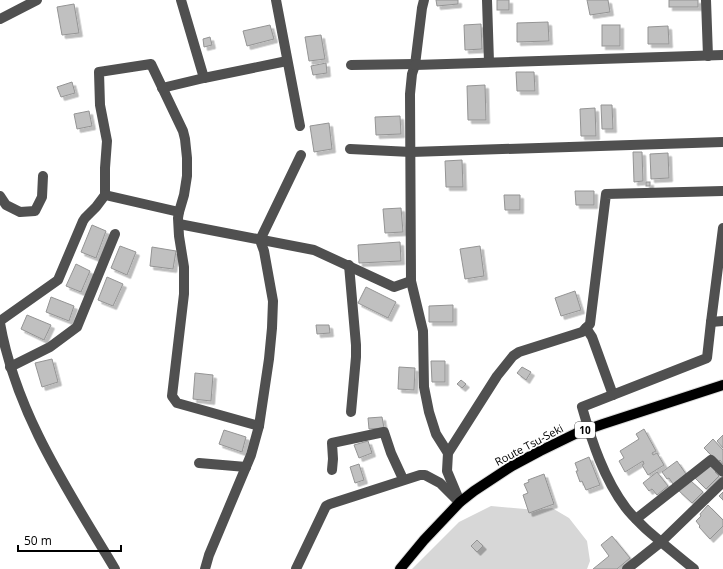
<svg xmlns="http://www.w3.org/2000/svg" width="723" height="569" font-family="'Open Sans',sans-serif">
<defs>
<filter id="shadow"><feDropShadow dx="3.5" dy="3.5" stdDeviation="0" flood-color="#0004"/></filter>
</defs>
<rect width="100%" height="100%" fill="#fff"/>
<path fill="#d7d7d7" d="M491,506l45,4 16,-2 17,10 18,23 3,20 -3,8h-175l47,-47z"/>
<g fill="#c0c0c0" stroke="#949494" filter="url(#shadow)">
<path d="M436,0h22v4l-21,2z"/>
<rect x="497" y="0" width="12" height="10"/>
<path d="M587,0h21l2,12 -20,3z"/>
<rect x="669" y="0" width="29" height="7"/>
<path d="M74,4l5,29 -17,2 -5,-28z"/>
<path d="M548,22l1,19 -32,1v-19z"/>
<path d="M481,24l1,25 -17,1 -1,-25z"/>
<path d="M270,25l4,14 -27,7 -4,-15z"/>
<rect x="602" y="25" width="18" height="21"/>
<path d="M668,26l1,18h-21v-17z"/>
<path d="M321,35l4,24 -16,2 -4,-24z"/>
<path d="M210,37l2,8 -8,2 -1,-8z"/>
<path d="M326,63l1,10 -14,2 -2,-9z"/>
<path d="M516,72h18l1,19h-18z"/>
<path d="M72,82l3,11 -14,4 -4,-10z"/>
<path d="M485,85l1,35h-18l-1,-34z"/>
<path d="M601,105h11l1,24h-11z"/>
<path d="M595,108l1,28h-15l-1,-27z"/>
<path d="M89,111l3,15 -15,3 -3,-15z"/>
<path d="M400,116l1,18 -25,1 -1,-18z"/>
<path d="M329,123l3,26 -18,3 -4,-26z"/>
<path d="M633,152h9l1,29 -9,1z"/>
<path d="M668,153l1,25 -18,1 -1,-25z"/>
<path d="M462,160l1,27h-17l-1,-26z"/>
<rect x="646" y="182" width="4" height="4"/>
<path d="M575,191h19v14h-18z"/>
<path d="M504,195h16v15h-15z"/>
<path d="M401,208l2,24 -18,1 -2,-24z"/>
<path d="M92,225l14,6 -10,27 -15,-6z"/>
<path d="M400,242l1,19 -42,2 -1,-18z"/>
<path d="M120,246l16,6 -9,23 -16,-7z"/>
<path d="M480,246l4,30 -19,3 -5,-30z"/>
<path d="M152,247l24,4 -3,18 -23,-3z"/>
<path d="M76,264l14,7 -9,21 -15,-6z"/>
<path d="M107,277l16,7 -10,22 -15,-6z"/>
<path d="M366,287l30,15 -8,16 -30,-15z"/>
<path d="M575,291l6,19 -20,6 -6,-18z"/>
<path d="M51,297l23,9 -5,15 -23,-9z"/>
<path d="M453,305v17h-24v-16z"/>
<path d="M27,315l24,10 -7,15 -23,-11z"/>
<path d="M316,325h13l1,8 -13,1z"/>
<path d="M52,359l6,23 -16,5 -7,-24z"/>
<path d="M431,361h14v21h-13z"/>
<path d="M399,367l16,1 -1,22 -16,-1z"/>
<path d="M522,367l9,5 -5,8 -9,-7z"/>
<path d="M195,373l18,2 -2,26 -18,-2z"/>
<path d="M461,380l5,4 -4,4 -5,-4z"/>
<path d="M382,417l2,11 -15,1 -1,-11z"/>
<path d="M644,429l12,22 -4,2 1,2 4,-2 7,12 -16,10 -6,-10 2,-1 -1,-3 -18,11 -6,-11 5,-3 -4,-7 19,-12 -3,-5z"/>
<path d="M224,430l22,7 -4,15 -23,-8z"/>
<path d="M723,435v13l-6,-7z"/>
<path d="M713,439l10,11v14l-3,-4 -2,2 -14,-14z"/>
<path d="M368,441l4,12 -13,5 -5,-13z"/>
<path d="M589,457l11,28 -14,5 -4,-9 -2,1 -4,-11h2l-3,-8z"/>
<path d="M677,461l9,13 -13,10 -4,-6 -2,1 -5,-7z"/>
<path d="M359,464l5,16 -9,3 -5,-16z"/>
<path d="M709,466l3,1 4,4 -1,1 4,4 -13,13 -11,-11z"/>
<path d="M657,472l11,14 -11,9 -5,-6 -3,2 -6,-8z"/>
<path d="M544,474l10,30 -25,9 -6,-18 5,-2 -4,-9 5,-2 -1,-2z"/>
<path d="M691,481l12,11 -11,11 -14,-13z"/>
<path d="M723,492v8l-4,-4z"/>
<path d="M708,505l15,15v6l-13,13 -11,-12 1,-1 -4,-5 5,-5 -1,-2z"/>
<path d="M612,536l18,22 -13,11h-24l16,-13 -8,-11z"/>
<path d="M477,540l6,6 -6,6 -6,-6z"/>
</g>
<g fill="none" stroke-linecap="round" stroke-linejoin="round">
<g stroke="#dbdbdb" stroke-width="12">
<path id="major" d="M400,569l24,-29 36,-38 14,-11 38,-25 28,-15 37,-18 26,-9 120,-39"/>
</g>
<g stroke="#505050" stroke-width="10">
<path d="M181,0l23,78"/>
<path d="M276,0l24,126"/>
<path d="M424,0l-2,8 -7,57 -3,9 -2,20 1,187 12,50 1,56 5,25 7,22 12,19"/>
<path d="M487,0l2,62"/>
<path d="M706,0l2,56"/>
<path d="M0,19l37,-19"/>
<path d="M351,65l64,-1"/>
<path d="M415,65l308,-10"/>
<path d="M162,88l42,-10 83,-17"/>
<path d="M350,149l61,3 312,-10"/>
<path d="M105,195v-27l2,-27 -7,-36 -1,-33 52,-8 32,67 2,8 2,19v18l-3,19 -5,17 -1,6 1,18 5,31v27l-12,102 5,7 82,23"/>
<path d="M0,196l6,9 14,7 15,-1 7,-14 1,-21"/>
<path d="M179,224l135,26 80,37 17,-6"/>
<path d="M349,265l7,80v12l-5,55"/>
<path d="M0,321l58,-41 25,-59 2,-3 11,-11 9,-12 74,17"/>
<path d="M711,322l12,-1"/>
<path d="M0,323c16,91 69,169 115,246"/>
<path d="M586,328l6,9 21,58"/>
<path d="M10,367l40,-20 27,-20 38,-93"/>
<path d="M199,463l47,4"/>
<path d="M332,470l1,-11 -1,-16 52,-11 7,21 12,26"/>
<path d="M460,502l-13,-31 1,-18 49,-77 16,-20 6,-4 63,-20 8,-8 16,-130 117,-3"/>
<path d="M636,519l75,-59 12,12"/>
<path d="M205,569l4,-14 42,-100 8,-29 10,-67 3,-31 1,-27 -9,-50 -4,-11 41,-85"/>
<path d="M296,569l30,-63 4,-2 90,-29h5l15,8 17,17"/>
<path d="M627,569l34,-27 62,-60"/>
<path d="M694,569c-16,-13 -32,-26 -47,-39 -7,-7 -15,-14 -21,-22 -22,-29 -34,-66 -44,-101l125,-49 4,-36 12,-94"/>
</g>
<use href="#major" stroke="#000" stroke-width="10"/>
</g>
<g text-anchor="middle" stroke-width="3.5" stroke-linejoin="round" paint-order="stroke">
<rect fill="#fff" stroke="#4c4c4c" stroke-width="1" x="575" y="422" width="20" height="16" rx="3"/>
<g font-size="10" font-weight="bold" fill="#000">
<text x="585" y="434">10</text>
</g>
<g font-size="11" fill="#000" stroke="#fff">
<text transform="translate(529 445) rotate(-28)" y="4">Route Tsu-Seki</text>
</g>
</g>
<path d="M18 545v6h103v-6" fill="none" stroke="#000000" stroke-width="2"/>
<text x="24" y="545" font-size="12" fill="#000000" stroke="#ffffff" stroke-width="3" paint-order="stroke">50 m</text>
</svg>
